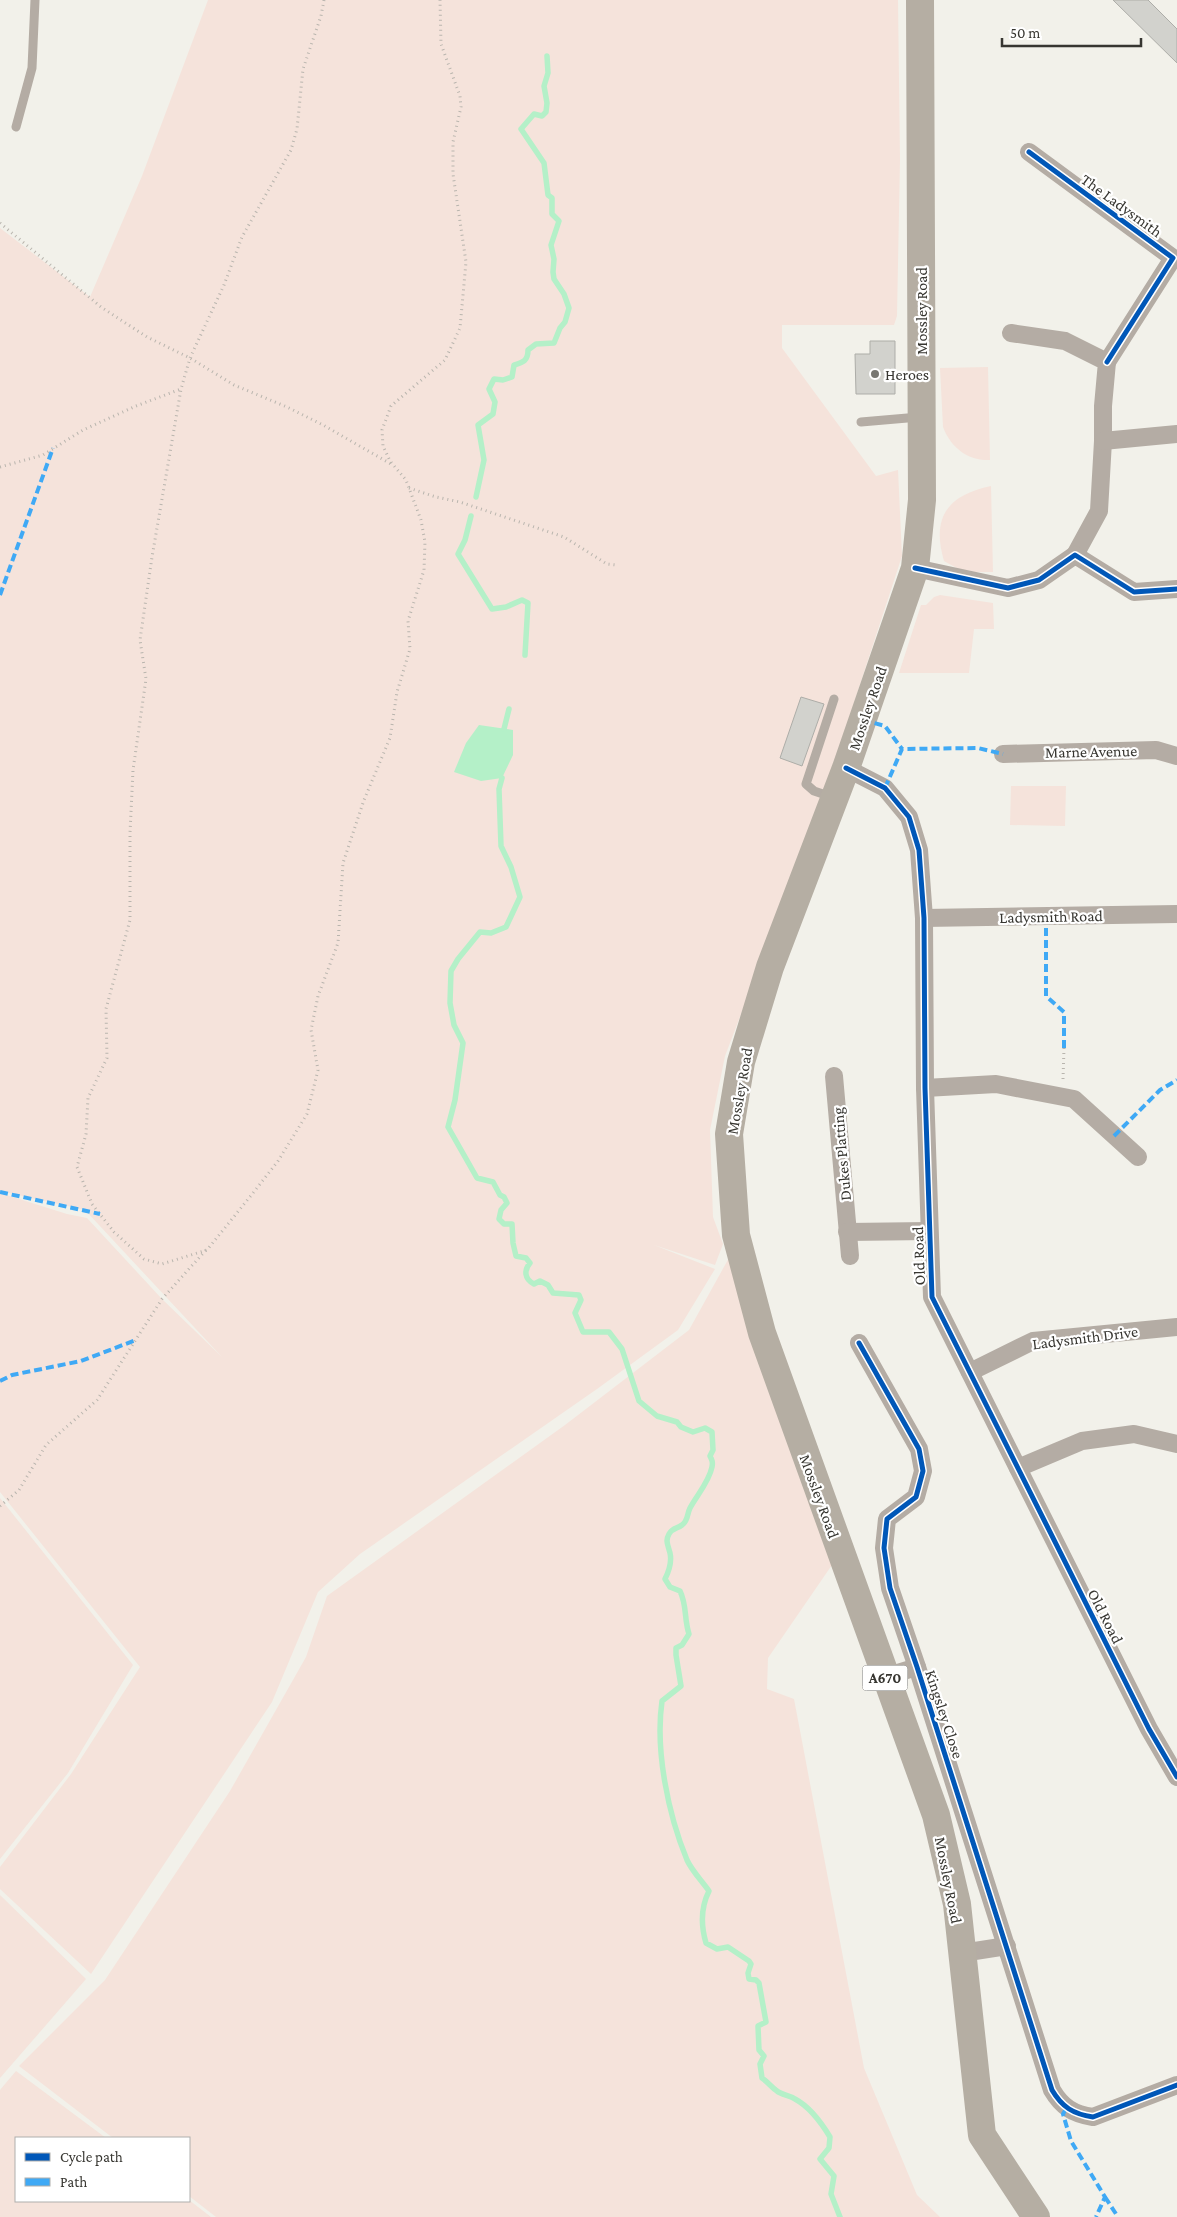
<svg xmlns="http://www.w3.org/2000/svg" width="1177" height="2217" font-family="'Crimson Pro',serif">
<rect width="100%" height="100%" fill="#f2f1ea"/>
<g fill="#f5e3db">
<path d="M208,0h690l2,160 -3,156 -3,9h-112v23l94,128 22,-6 4,86 -84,257 -93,243 -15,74 3,87 10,27 -8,21 -61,-20 61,24 -37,61 -81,59 -237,165 -42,38 -46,110 -181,272 -91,-85v-22l71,-93 69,-107 -140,-175v-299l67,21 20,4 75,81 60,58 -137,-147 -85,-19v-963l90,69 52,-121z"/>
<path d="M988,367l2,93c-22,1 -39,-12 -47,-33l-3,-59z"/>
<path d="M991,486l2,86h-29l-20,-11c-13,-44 4,-66 47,-75z"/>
<path d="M940,595l53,8 1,26h-20l-5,44h-70l22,-68h5l8,-8z"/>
<path d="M1011,786h55l-1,40 -55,-1z"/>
<path d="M730,1256l104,306 -66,96 -1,31 27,10 70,369 53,127 23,22h-724l-27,-21v-58h-76l-94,-72 86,-86 125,-189 76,-134 21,-61 238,-171 124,-95z"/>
<path d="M0,1498l133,167 -65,108 -68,86z"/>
<path d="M0,1895l86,84 -86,99z"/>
<path d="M16,2071l90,67h-90v63l173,-1 22,17h-211v-127z"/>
</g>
<path fill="#b4f0c8" d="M479,725l34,5v25l-11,23 -21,3 -27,-9 12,-29z"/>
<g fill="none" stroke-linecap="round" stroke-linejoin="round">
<g stroke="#b4f0c8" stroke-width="5.5">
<path d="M476,497l8,-37 -6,-35 15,-11 2,-12 -6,-13 5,-10 9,1 9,-3 2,-12c9,-3 14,-4 14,-15l8,-6 18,-1 6,-15 5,-6 4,-14 -5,-14 -10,-15 -1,-7 1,-13 -3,-14 8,-24 -7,-7v-16l-4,-3 -4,-32 -23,-34 13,-15 8,2 4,-4 1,-9 -3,-17 4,-13 -1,-17"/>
<path d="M471,516l-6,24 -7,14 34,55 14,-2 16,-7 6,3 -3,52"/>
<path d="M504,729l5,-20"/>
<path d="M502,778l-3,11 2,57 10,21 9,30 -14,30 -15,6 -11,-1 -22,27 -7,12 -1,32 4,22 9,18 -8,57 -7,27 29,51 16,4 7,13 4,2 3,6 -6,7 -2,9 5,5h8l1,19 3,13 10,2 4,5c-6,7 -6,16 4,21l6,-3 8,4 5,8 26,2 2,5 -6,13 8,19h26l13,17 17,52 18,15 20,6 4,5 12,5 12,-4 7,4 1,18 -3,6c2,4 3,6 2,11 -3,15 -15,28 -22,41 -3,6 -2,13 -8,17 -5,4 -9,2 -13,9 -4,7 -1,11 1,19 2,9 -1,18 -5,26l5,8 10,4c7,14 4,28 9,43l-7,11 -6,3v7l5,31 -19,15c-7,49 6,113 25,159 5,11 15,21 22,31 -8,16 -8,35 -3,52l11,6 11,-2 21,14 2,3 -3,9 1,6 7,1 3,3 7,39 -8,4 1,24 5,6 -4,8 2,14c6,4 9,9 15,13 5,4 12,4 18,8 15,8 26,23 35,38l-1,11 -9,11 14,17 -3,18 9,23"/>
</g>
</g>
<g fill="#d2d2cd" stroke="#adada8">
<path d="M1113,0h35l29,29v34z"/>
<path d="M870,341h25v53h-39l-1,-40h15z"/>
<path d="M801,697l23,7 -22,62 -22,-8z"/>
</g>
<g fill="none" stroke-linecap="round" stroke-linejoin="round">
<g stroke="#b9b5ae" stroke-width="3" stroke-dasharray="1 4" stroke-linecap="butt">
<path d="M324,0l-3,16 -18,53 -6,60 -6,21 -49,87 -18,48 -34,73 -9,31 -29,168 -12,83 6,39 -13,91 -3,63v87l-24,89 1,49 -19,40 -2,36 -9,33 15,37 22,28 30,27 18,5 45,-14 46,-57 25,-32 29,-47 11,-44 -7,-40 7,-34 20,-53 5,-80 21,-63 26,-62 7,-46 13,-43 -2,-28 16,-51 1,-28 -4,-22 -15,-40 -16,-19 -7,-15 -1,-16 9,-24 54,-46 15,-32 6,-66 -13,-88v-32l8,-35 -1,-11 -19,-52 -1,-44"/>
<path d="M0,223l101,84 46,30 43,21 44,27 53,22 36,18 68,39"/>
<path d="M0,467l43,-12 40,-25 53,-24 45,-17"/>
<path d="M409,488l27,9 24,5 104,35 43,27 10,1"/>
<path d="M1063,1079l1,-31"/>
<path d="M0,1506l19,-16 27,-45 51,-45 65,-101 44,-49"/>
</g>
<g stroke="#b4aca4" stroke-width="9">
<path d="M16,127l16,-59 3,-68"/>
<path d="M861,422l58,-5"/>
<path d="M832,797l-18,-6 -8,-7 28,-85"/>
</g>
<g stroke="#b4aca4" stroke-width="18">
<path d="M1029,152l144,106 -66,104"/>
<path d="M1011,333l54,8 42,21 -4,44v35l-4,70 -24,44"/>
<path d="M1103,441l74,-7"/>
<path d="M915,568l93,20 31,-8 36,-25 59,37 43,-3"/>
<path d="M1003,754l153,-4 21,6"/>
<path d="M846,768l39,20 24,29 10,33 5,68 1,170 7,209 217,432 28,48"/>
<path d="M924,918l253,-4"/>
<path d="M834,1076l16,180"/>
<path d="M925,1088l71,-4 78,15 64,58"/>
<path d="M847,1232l82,-1"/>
<path d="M859,1343l60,106 4,22 -7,26 -29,22 -3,29 6,40 27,79 135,423c10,17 21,24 41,27l84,-32"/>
<path d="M970,1372l63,-31 144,-14"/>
<path d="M1018,1468l64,-27 52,-7 43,10"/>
<path d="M884,1677l33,-10"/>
<path d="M962,1953l45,-7"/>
</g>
<path stroke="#b5aea3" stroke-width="28" d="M920,0l2,500 -7,68 -69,200 -76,199 -29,95 -12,72 7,101 26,98 174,482 21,89 25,231 54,82"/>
<g stroke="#3fa9f5" stroke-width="4" stroke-dasharray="8 4" stroke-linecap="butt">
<path d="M0,595l53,-147"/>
<path d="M863,720l22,6 17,23"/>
<path d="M885,788l17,-39 76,-1 25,6"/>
<path d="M1046,916v80l18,16v36"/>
<path d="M1114,1136l46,-46 17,-10"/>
<path d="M0,1192l100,22"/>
<path d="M0,1381l12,-6 69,-14 55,-21"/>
<path d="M1066,2109l-3,5 8,27 34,56 -9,20"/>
<path d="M1105,2197l13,20"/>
</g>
<g stroke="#fff" stroke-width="8">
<g id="cycleway">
<path d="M1029,152l144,106 -66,104"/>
<path d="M915,568l93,20 31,-8 36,-25 59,37 43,-3"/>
<path d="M846,768l39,20 24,29 10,33 5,68 1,170 7,209 217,432 28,48"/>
<path d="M859,1343l60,106 4,22 -7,26 -29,22 -3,29 6,40 27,79 135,423c10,17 21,24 41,27l84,-32"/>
</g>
</g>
<use href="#cycleway" stroke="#0057b8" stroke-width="5"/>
</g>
<circle fill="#787772" stroke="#fff" stroke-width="2" cx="875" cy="374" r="5"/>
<g text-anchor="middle" stroke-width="4.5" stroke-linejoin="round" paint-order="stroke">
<rect fill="#fff" stroke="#73726f" stroke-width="1" x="862.5" y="1665.5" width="45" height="25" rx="4"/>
<g font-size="15" font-weight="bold" fill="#373631">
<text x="885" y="1683">A670</text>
</g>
<g font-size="16" fill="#373631" stroke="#fff">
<text transform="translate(1122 205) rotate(36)" y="6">The Ladysmith</text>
<text transform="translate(921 311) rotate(-90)" y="6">Mossley Road</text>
<text transform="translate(867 708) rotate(-71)" y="6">Mossley Road</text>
<text transform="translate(1091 751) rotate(-1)" y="6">Marne Avenue</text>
<text transform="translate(1051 916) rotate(-1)" y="6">Ladysmith Road</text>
<text transform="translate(739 1091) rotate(-80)" y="6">Mossley Road</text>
<text transform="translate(841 1154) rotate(-95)" y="6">Dukes Platting</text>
<text transform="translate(918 1256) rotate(-92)" y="6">Old Road</text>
<text transform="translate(1085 1337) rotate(-7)" y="6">Ladysmith Drive</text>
<text transform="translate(820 1496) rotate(70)" y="6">Mossley Road</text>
<text transform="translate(1106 1616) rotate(63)" y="6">Old Road</text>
<text transform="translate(945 1714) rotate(72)" y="6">Kingsley Close</text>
<text transform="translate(949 1880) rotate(79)" y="6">Mossley Road</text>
</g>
<g font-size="16" fill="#373631" stroke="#fff" text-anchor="start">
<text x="885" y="380">Heroes</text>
</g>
</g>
<rect x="15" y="2137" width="175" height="65" fill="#ffffff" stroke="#afafad"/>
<rect x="25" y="2153" width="25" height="8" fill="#0057b8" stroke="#afafad"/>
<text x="60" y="2162" font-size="15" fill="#373631">Cycle path</text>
<rect x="25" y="2178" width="25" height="8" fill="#3fa9f5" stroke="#afafad"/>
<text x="60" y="2187" font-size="15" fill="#373631">Path</text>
<path d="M1002 38v8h139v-8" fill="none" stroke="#373631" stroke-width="2.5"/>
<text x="1010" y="38" font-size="15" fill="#373631" stroke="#ffffff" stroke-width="4" paint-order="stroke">50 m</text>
</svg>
